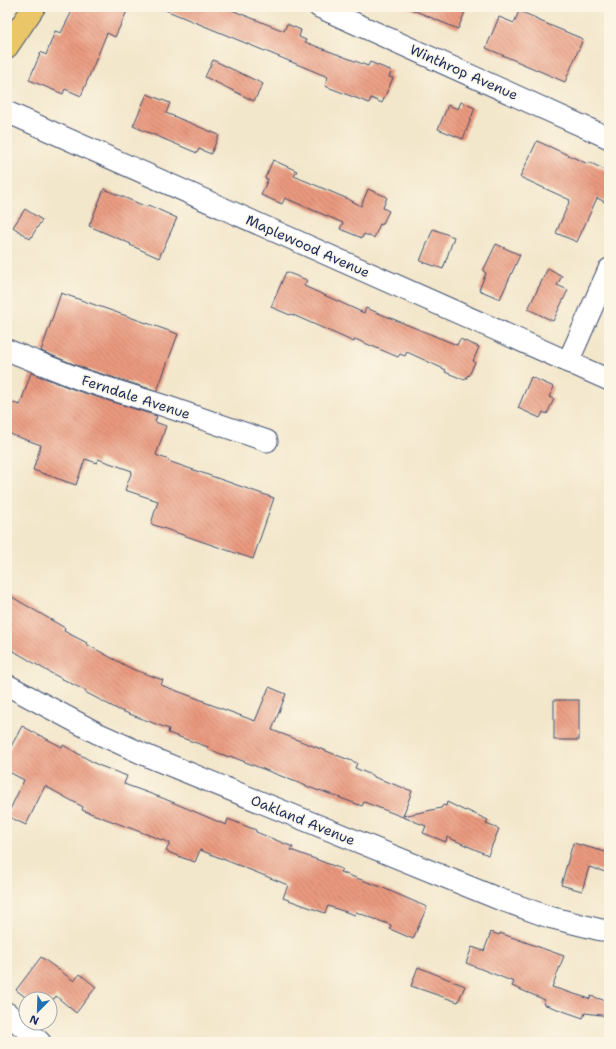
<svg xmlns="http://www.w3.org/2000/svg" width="616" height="1049" font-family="'Shantell Sans',sans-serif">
<defs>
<pattern id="building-back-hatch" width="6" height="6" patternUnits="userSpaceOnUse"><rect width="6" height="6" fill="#ea997e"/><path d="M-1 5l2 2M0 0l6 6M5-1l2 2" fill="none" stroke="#bd7d6a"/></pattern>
</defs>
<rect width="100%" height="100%" fill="#fcf5e5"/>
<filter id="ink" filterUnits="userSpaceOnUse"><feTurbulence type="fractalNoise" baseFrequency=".025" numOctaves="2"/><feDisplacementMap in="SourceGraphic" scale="8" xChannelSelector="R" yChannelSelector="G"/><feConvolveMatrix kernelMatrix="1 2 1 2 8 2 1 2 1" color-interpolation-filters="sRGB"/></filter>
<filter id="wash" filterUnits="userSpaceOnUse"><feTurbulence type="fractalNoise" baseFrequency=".012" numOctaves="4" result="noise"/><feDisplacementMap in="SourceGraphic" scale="16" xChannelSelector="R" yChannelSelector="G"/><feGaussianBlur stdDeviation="0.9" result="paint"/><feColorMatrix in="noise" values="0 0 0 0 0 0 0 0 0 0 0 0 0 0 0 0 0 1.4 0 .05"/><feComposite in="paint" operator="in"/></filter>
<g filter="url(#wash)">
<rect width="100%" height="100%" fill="#f3e7cb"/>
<g id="blocks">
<g fill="url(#building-back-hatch)">
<path d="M74,7h55l-14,30 -8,-4 -26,63 -16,-7 -2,5 -34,-14 12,-28 5,3 9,-24 6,2z"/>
<path d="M158,7h66l60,24 3,-7 14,6 -2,7 7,3 -1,2 63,24 2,-4 22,9 -3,6 4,1 -11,25 -11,-5 -2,5 -44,-17 3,-9z"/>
<path d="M406,7h61l-9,22z"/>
<path d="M519,11l17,7 -1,1 48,20 -18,43 -79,-34 13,-31 15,6z"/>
<path d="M213,60l50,24 -9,17 -49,-24z"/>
<path d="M147,94l23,9 -4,10 53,22 -8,19 -12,-5 -2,4 -64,-27z"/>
<path d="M461,102l14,6 -12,31 -25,-10 10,-24 10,4z"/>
<path d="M537,141l51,23 1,-2 20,10v32l-12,-6 -20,44 -21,-9 14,-33 -50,-23z"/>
<path d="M273,160l24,11 -3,5 54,23 13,7 7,-17 19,8 -4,11 6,3 -7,14 -2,-1 -6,14 -10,-4 -2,4 -22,-9 3,-6 -58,-25 -3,6 -21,-9 7,-16 -3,-1z"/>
<path d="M104,189l43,18 1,-2 29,13 -18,40 -29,-13 1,-1 -42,-18z"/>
<path d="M25,209l17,11 -12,19 -17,-12z"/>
<path d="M433,229l21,8 -11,32 -23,-8z"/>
<path d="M496,244l24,11 -20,44 -21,-9 7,-17 -3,-2z"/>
<path d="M548,268l14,8 -5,9 11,5 -15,31 -25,-12z"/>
<path d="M286,272l21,8 -3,6 60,27 2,-5 91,37 3,-6 19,8 -6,14 2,1 -6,14 -1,-1 -3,5 -20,-8 1,-2 -39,-18 -2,4 -5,-2 -2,3 -43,-18 -1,3 -63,-28 -1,1 -19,-8z"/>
<path d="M61,293l117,41 -21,57 -71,-22 -45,-18z"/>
<path d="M31,373l47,18 79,25 -2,6 11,4 -10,29 13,5 -1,1 106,37 -21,61 -102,-35 7,-23 -33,-11 7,-19 -34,-12 -1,4 -12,-4 -9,26 -43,-15 8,-25 -34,-12v-32l13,4z"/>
<path d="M531,377l23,10 -5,10 5,2 -7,15 -4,-2 -3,6 -22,-10z"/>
<path d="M7,594l58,34 -1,3 23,12 -1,1 46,25 31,11 -2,5 43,16v1l51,19 14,-34 17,7 -14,36 85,33 -2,5 19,8v1l38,14 -9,25 38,-8 2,-3 3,1 1,-4 18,9 1,-1 22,10 -2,4 13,5 -11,26 -41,-18 -1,5 -23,-9 3,-7 -62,-24 -2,4 -43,-16v1l-89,-35 -1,1 -21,-8v-2l-40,-14 1,-4 -50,-19 -34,-18 1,-1 -37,-19 -42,-25z"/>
<rect x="554" y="700" width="25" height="40"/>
<path d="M22,726l40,21 1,-2 35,20 29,11 -3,8 41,15 61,26 2,-6 28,11v2l37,15 -2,3 51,19 -2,3 41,15 46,20 -14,32 -23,-10 1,-4 -35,-13 -1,3 -27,-9 -3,7 -42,-15 5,-13 -88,-35 -5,12 -12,-4 -17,-7 4,-8 -88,-33 1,-3 -38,-21 -19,39 -19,-9 17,-36 -17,-9v-17z"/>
<path d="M573,843l36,10v20l-20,-6 -7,24 -21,-6z"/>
<path d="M491,932l8,3 1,-2 64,23 -12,31 38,12 1,-3 15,5v3l3,1v11l-24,-3 -2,5 -40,-14 2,-4 -33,-14 2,-4 -48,-19 6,-16 12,4z"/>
<path d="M41,957l33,24 6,-7 16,13 -20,26 -20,-17 -2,3h-26l-12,-9z"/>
<path d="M418,967l47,19 -7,16 -47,-16z"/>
</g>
</g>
</g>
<g filter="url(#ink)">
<use href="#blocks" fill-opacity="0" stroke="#3b4b6e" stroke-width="1"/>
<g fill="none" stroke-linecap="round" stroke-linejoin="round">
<g stroke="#3b4b6e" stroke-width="23">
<g id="street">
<path d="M319,7l290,131"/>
<path d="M7,112l602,268"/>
<path d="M7,350l75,30 83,26 102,35"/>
<path d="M568,362l41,-93"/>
<path d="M7,685l90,48 55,25 347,141 50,18 52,13h8"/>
<path d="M7,1013l33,29"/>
</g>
</g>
<g stroke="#3b4b6e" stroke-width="24">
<path id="primary" d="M7,47l27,-40"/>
</g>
<use href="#street" stroke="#fff" stroke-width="21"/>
<use href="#primary" stroke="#eac669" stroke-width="22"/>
</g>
</g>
<g text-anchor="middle" stroke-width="3" stroke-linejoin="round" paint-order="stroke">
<g font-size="14" fill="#1b2f5e" stroke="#fcf5e5">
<text transform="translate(464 72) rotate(24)" y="5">Winthrop Avenue</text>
<text transform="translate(308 246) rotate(24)" y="5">Maplewood Avenue</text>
<text transform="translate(136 397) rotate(18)" y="5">Ferndale Avenue</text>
<text transform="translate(303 820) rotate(22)" y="5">Oakland Avenue</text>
</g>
</g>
<rect width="616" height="1049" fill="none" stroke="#fcf5e5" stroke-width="24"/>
<g transform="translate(38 1011) rotate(203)"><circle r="19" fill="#fcf5e5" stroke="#a2a6af"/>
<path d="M0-3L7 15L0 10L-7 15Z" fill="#1f6fb2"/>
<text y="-6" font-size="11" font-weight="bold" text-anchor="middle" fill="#1b2f5e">N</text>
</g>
</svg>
